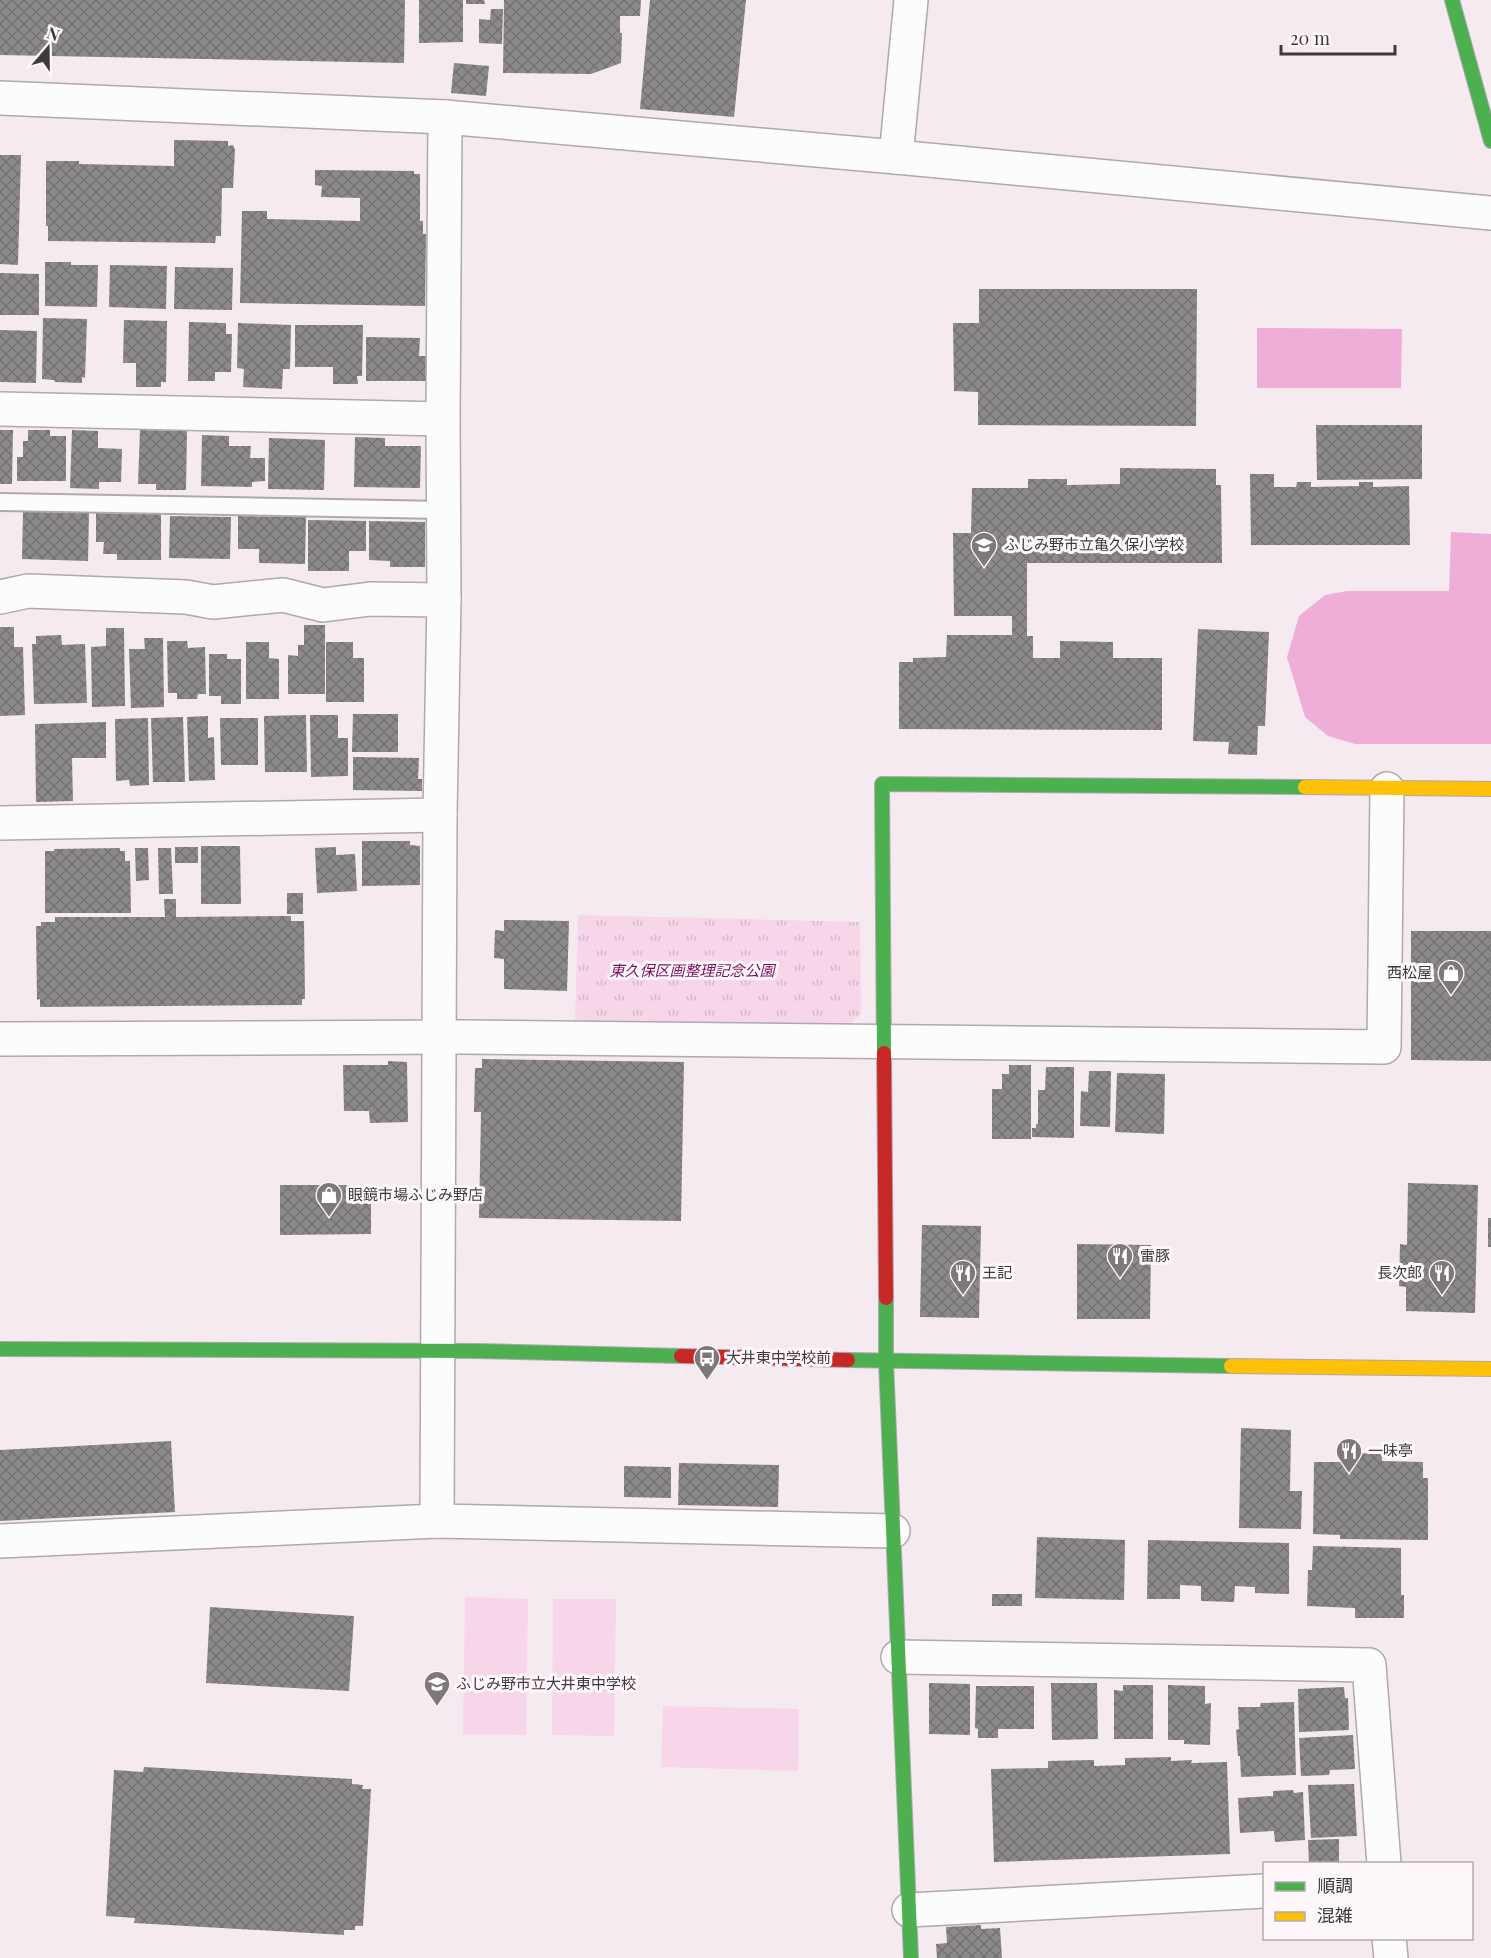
<svg xmlns="http://www.w3.org/2000/svg" width="1491" height="1958" font-family="'Playfair Display','Noto Sans JP',serif">
<defs>
<pattern id="park-tufts" width="24" height="20" patternUnits="userSpaceOnUse" patternTransform="scale(1.5)"><rect width="24" height="20" fill="#f8d6ea"/><path d="M3 7l-1-3M5 7V3M7 7l1-3M15 17l-1-3M17 17v-4M19 17l1-3" fill="none" stroke="#d6b8ca"/></pattern>
<pattern id="building-cross-hatch" width="8" height="8" patternUnits="userSpaceOnUse" patternTransform="scale(1.5)"><rect width="8" height="8" fill="#8c898b"/><path d="M0 0l8 8M0 8l8-8" fill="none" stroke="#747173"/></pattern>
</defs>
<rect width="100%" height="100%" fill="#f4eaf0"/>
<g fill="#f8d6ea">
<path d="M465,1597l63,2 -2,136 -63,-1z"/>
<path d="M553,1599h63l-2,137 -62,-1z"/>
<path d="M663,1706l136,3 -1,62 -137,-4z"/>
</g>
<path fill="url(#park-tufts)" d="M578,915l282,7 1,92 -12,11 -274,-1z"/>
<g fill="#eeaed8">
<path d="M1257,328l145,1 -1,59h-144z"/>
<path d="M1451,532l40,2v210h-136l-27,-8 -23,-19 -18,-60 12,-41 26,-21 22,-4h102z"/>
</g>
<g fill="url(#building-cross-hatch)">
<path d="M0,0h405l-1,63 -404,-8z"/>
<path d="M419,0h44v42l-44,1z"/>
<path d="M466,0h18l1,4h-19z"/>
<path d="M504,0h137l-1,16h-20v17h2l-1,30 -30,11 -88,-1z"/>
<path d="M650,0h96l-12,117 -94,-8z"/>
<path d="M491,9h12l-1,35 -23,-1v-24l11,1z"/>
<path d="M454,63l35,3 -3,30 -35,-3z"/>
<path d="M174,140l54,1v5l5,-1 2,5 -2,38h-11l-1,48h-5l-1,7 -167,-2v-15h-2v-65h33v3l95,2z"/>
<path d="M0,155h21l-3,110 -18,-1z"/>
<path d="M315,170l99,1v3h6v47h3v13h3l-1,72 -185,-3 2,-92h25v8l93,2v-23l-39,-1 1,-11 -7,-1z"/>
<path d="M45,262h26v3h27l-1,42 -52,-1z"/>
<path d="M110,265l57,1 -1,43 -57,-2z"/>
<path d="M175,267l58,1 -1,42 -58,-1z"/>
<path d="M0,273l39,1v41h-39z"/>
<path d="M979,289h218l-1,137 -218,-1v-33l-24,-1 -1,-68h26z"/>
<path d="M43,318l44,1 -2,59 -3,-1v6l-27,-1 -1,-2 -12,-1z"/>
<path d="M124,320l43,1 -1,61h-5v5h-25v-24h-13z"/>
<path d="M189,322l37,1v11h6l-1,38h-16v9h-27z"/>
<path d="M238,323l53,2 -1,44h-7l-1,20 -39,-2 1,-18 -7,-1z"/>
<path d="M295,325h68l-1,51h-5l1,8h-25v-17h-38z"/>
<path d="M0,330l37,1 -1,52 -36,-1z"/>
<path d="M366,337l54,1 -1,18h8v25h-61z"/>
<path d="M1316,425h106v54l-105,1z"/>
<path d="M0,430h13l-1,54h-12z"/>
<path d="M28,430h22v6h16v45h-49v-24h6v-16h5z"/>
<path d="M72,430l26,1v17l24,1 -1,33h-22v7l-29,-1z"/>
<path d="M140,430l47,1 -1,59h-30v-6h-18z"/>
<path d="M202,435l27,1v10h22l-1,12h15v23l-13,1v5l-51,-1z"/>
<path d="M355,437l30,1v8h36l-1,42 -66,-1z"/>
<path d="M269,438l56,2 -1,50 -56,-1z"/>
<path d="M1120,468l96,1v16h5l1,78h-195v73h6v22h27v-17l53,1v16h49v72l-263,-1v-67h14v-4l33,-1 1,-22h65v-19h-58l-1,-83h18l1,-45h56v-9h39v6l53,-1z"/>
<path d="M1250,474h24v13h22l1,-5h14v5l48,-1v-4h14v5l36,-1 1,59h-159z"/>
<path d="M23,511l66,2 -1,48 -66,-2z"/>
<path d="M96,513l65,1v46h-44v-6h-14l1,-12h-8z"/>
<path d="M170,516l61,1 -1,42 -61,-1z"/>
<path d="M238,516l68,1 -1,47 -46,-1v-14h-21z"/>
<path d="M308,520l58,1v30h-17v20h-41z"/>
<path d="M369,521l56,1v45h-35v-6l-21,-1z"/>
<path d="M304,625h21v69h-37v-39l10,1v-11h6z"/>
<path d="M0,627h14v20h9l2,68 -25,1z"/>
<path d="M106,628h18l1,78 -33,1 -1,-60 15,-1z"/>
<path d="M1198,629l71,3 -4,94h-7l-1,29 -29,-1 1,-12 -36,-1z"/>
<path d="M61,635l1,10 23,-1 2,59 -53,1 -2,-60h4v-8z"/>
<path d="M144,638h19l1,69 -33,1 -2,-59h16z"/>
<path d="M167,641h20l1,7 17,-1 1,47h-8l-1,5h-20v-6h-9z"/>
<path d="M246,642h23v16l10,1v40h-33z"/>
<path d="M326,642h27v16h11v44h-38z"/>
<path d="M209,654h18v5h14v45h-20v-8h-12z"/>
<path d="M353,714h45v38h-46z"/>
<path d="M306,715l1,57h-42l-1,-56z"/>
<path d="M310,715h28v23h10v38l-37,1z"/>
<path d="M208,716v22l6,-1 1,43 -26,1 -2,-64z"/>
<path d="M183,717l2,65h-32l-2,-64z"/>
<path d="M148,718l1,67 -19,1 -1,-6 -13,1 -1,-62z"/>
<path d="M220,718h38v47h-37z"/>
<path d="M106,722v36h-34l1,43 -37,1 -1,-78z"/>
<path d="M353,757l66,1 -1,21h4v12l-69,-1z"/>
<path d="M362,841h48v4l10,1v39l-58,1z"/>
<path d="M201,846h39l1,58h-40z"/>
<rect x="175" y="847" width="23" height="16"/>
<path d="M336,847v8l19,-1 2,37 -40,2 -2,-45z"/>
<path d="M120,848v3h5v10h5l1,52h-86v-62h9v-2z"/>
<path d="M135,848h13l1,32 -13,1z"/>
<path d="M158,848h13l2,46h-14z"/>
<rect x="287" y="893" width="16" height="21"/>
<path d="M164,899h12v18l115,-1v5h13l1,78h-3v6l-262,2v-8l-3,1 -1,-74h5v-4h14v-5h110z"/>
<path d="M504,920l65,1 -2,70 -63,-2v-30l-10,-1 1,-28 9,1z"/>
<path d="M1411,931h80v130l-80,-1z"/>
<path d="M482,1059l202,3 -3,159 -202,-3 2,-106h-7l1,-44h7z"/>
<path d="M388,1061l19,1 1,60 -38,1 -1,-12h-25l-1,-46h45z"/>
<path d="M1009,1065h22v74h-39v-50h10v-15h7z"/>
<path d="M1046,1067h28v71l-42,-1v-9h4v-4h2v-34h7z"/>
<path d="M1089,1071h22l-1,56 -30,-1 1,-35 7,1z"/>
<path d="M1117,1073l48,1 -1,60 -49,-2z"/>
<path d="M1408,1183l70,2 -3,128 -69,-2v-24l-7,-1 1,-42 7,1z"/>
<path d="M280,1185h91v49l-91,1z"/>
<rect x="1488" y="1218" width="3" height="29"/>
<path d="M922,1225l59,1 -2,92 -59,-1z"/>
<path d="M1077,1244l74,1 -1,74h-73z"/>
<path d="M1241,1428l50,2 -1,61h12l-1,38 -62,-1z"/>
<path d="M171,1441l4,71 -175,9v-71z"/>
<path d="M1355,1453l27,1v7l41,1v16h5v62l-88,-1v-4l-27,-1 1,-72h42z"/>
<path d="M679,1463l100,2 -1,42 -100,-2z"/>
<path d="M624,1466l47,1v31l-47,-1z"/>
<path d="M1037,1537l88,3 -1,60 -89,-2z"/>
<path d="M1148,1540l141,3v51l-34,-1v-6l-20,-1 -1,16 -33,-1v-15l-21,-1v14h-33z"/>
<path d="M1313,1546l88,2v47h3v23h-49v-10l-48,-2 1,-36h4z"/>
<rect x="992" y="1594" width="30" height="12"/>
<path d="M210,1607l144,9 -5,75 -143,-8z"/>
<path d="M929,1683l41,1v51l-41,-1z"/>
<path d="M1051,1683h46l1,56 -46,1z"/>
<path d="M1123,1685h30v54h-39v-49l9,1z"/>
<path d="M1168,1685l37,1v18l6,-1 -1,42 -26,-1v-4h-16z"/>
<path d="M976,1686h58v43h-36v9h-20v-9l-3,-1z"/>
<path d="M1344,1687l1,11h3l1,32 -50,2 -1,-43z"/>
<path d="M1294,1702l2,73 -55,2 -1,-21h-2l-2,-26 3,-1 -1,-22h22l1,-4z"/>
<path d="M1353,1735l2,34 -25,1 -1,5 -28,1 -2,-38z"/>
<path d="M1171,1757v4l21,-1 -1,3 36,-1 3,92 -236,8 -3,-93 57,-1v-7l46,-1v6l31,-1v-7z"/>
<path d="M144,1767l208,12v5l11,1 -1,4h9l-8,137h-8v4h-11v5l-210,-12 1,-5 -29,-2 8,-146 29,2z"/>
<path d="M1354,1784l3,52 -46,2 -3,-53z"/>
<path d="M1293,1790l1,3 9,-1 2,48 -30,2 -1,-11 -34,2 -2,-35 35,-2v-5z"/>
<path d="M1339,1839v25h-30l-1,-24z"/>
<path d="M981,1925v4l19,-1 2,30h-65l-1,-14 11,-1 -1,-16z"/>
</g>
<g fill="none" stroke-linecap="round" stroke-linejoin="round">
<g stroke="#afa8ac" stroke-width="20">
<path id="lane" d="M0,502l443,8"/>
</g>
<g stroke="#afa8ac" stroke-width="36">
<g id="street">
<path d="M0,98l445,19 451,40 595,56"/>
<path d="M896,157l15,-157"/>
<path d="M0,409l443,10"/>
<path d="M0,597l28,-6 158,6 27,5 70,-7 40,10 47,-6 74,1"/>
<path d="M0,823l440,-8"/>
<path d="M0,1039l463,-2 921,10 3,-258"/>
<path d="M437,1521l3,-706 4,-215 -1,-181 2,-302"/>
<path d="M0,1541l437,-20 456,10"/>
<path d="M898,1657l471,8 15,199"/>
<path d="M909,1910l355,-19"/>
<path d="M1389,1938l2,20"/>
</g>
</g>
<g stroke="#afa8ac" stroke-width="16">
<g id="fast">
<path d="M1452,0l39,141"/>
<path d="M884,1053l-2,-269 423,3"/>
<path d="M886,1298v63l25,597"/>
<path d="M0,1349l477,2 204,5"/>
<path d="M848,1360l383,6"/>
</g>
</g>
<g stroke="#afa8ac" stroke-width="16">
<g id="slow">
<path d="M1305,787l186,2"/>
<path d="M1231,1366l260,3"/>
</g>
</g>
<g stroke="#afa8ac" stroke-width="16">
<g id="jam">
<path d="M884,1053l2,245"/>
<path d="M681,1356l167,4"/>
</g>
</g>
<use href="#lane" stroke="#fdfcfd" stroke-width="16"/>
<use href="#street" stroke="#fdfcfd" stroke-width="33"/>
<use href="#fast" stroke="#4caf50" stroke-width="14"/>
<use href="#slow" stroke="#ffc107" stroke-width="14"/>
<use href="#jam" stroke="#c62828" stroke-width="14"/>
</g>
<defs>
<g id="school-pin" transform="scale(1.35)"><path d="M0 17L-7.5 6A9.5 9.5 0 1 1 7.5 6Z" fill="#7e777c" stroke="#fef7fb"/><path d="M0-5L7-2L0 1L-7-2ZM-4 1L0 2.5L4 1V4Q0 6-4 4Z" fill="#fff"/></g>
<g id="shop-pin" transform="scale(1.35)"><path d="M0 17L-7.5 6A9.5 9.5 0 1 1 7.5 6Z" fill="#7e777c" stroke="#fef7fb"/><path d="M-5-2.5h2.3a2.7 3.5 0 0 1 5.4 0H5L5.5 6h-11ZM-1.5-2.5h3a1.5 2.3 0 0 0-3 0Z" fill="#fff"/></g>
<g id="restaurant-pin" transform="scale(1.35)"><path d="M0 17L-7.5 6A9.5 9.5 0 1 1 7.5 6Z" fill="#7e777c" stroke="#fef7fb"/><path d="M-5-6h1v4h1v-4h1v4h1v-4h1v5L-1.5 .5V6h-2V.5L-5-1ZM5-6V6H3V1.5H1.5Q1.5-4 5-6Z" fill="#fff"/></g>
<g id="bus-pin" transform="scale(1.35)"><path d="M0 17L-7.5 6A9.5 9.5 0 1 1 7.5 6Z" fill="#7e777c" stroke="#fef7fb"/><path d="M-5-6H5V4H4V6H2V4H-2V6H-4V4H-5ZM-3.5-4V0h7V-4ZM-3.5 1.2v1.5H-2V1.2ZM2 1.2v1.5H3.5V1.2Z" fill="#fff"/></g>
</defs>
<g fill-rule="evenodd">
<use href="#school-pin" x="984" y="545"/>
<use href="#shop-pin" x="1451" y="973"/>
<use href="#shop-pin" x="329" y="1195"/>
<use href="#restaurant-pin" x="1120" y="1256"/>
<use href="#restaurant-pin" x="963" y="1273"/>
<use href="#restaurant-pin" x="1442" y="1273"/>
<use href="#bus-pin" x="707" y="1358"/>
<use href="#restaurant-pin" x="1349" y="1451"/>
<use href="#school-pin" x="437" y="1684"/>
</g>
<g text-anchor="middle" stroke-width="6" stroke-linejoin="round" paint-order="stroke">
<g font-size="15" fill="#3f393d" stroke="#fef7fb" text-anchor="start">
<text x="1004" y="550">ふじみ野市立亀久保小学校</text>
<text x="1432" y="978" text-anchor="end">西松屋</text>
<text x="348" y="1200">眼鏡市場ふじみ野店</text>
<text x="1140" y="1261">雷豚</text>
<text x="982" y="1278">王記</text>
<text x="1422" y="1278" text-anchor="end">長次郎</text>
<text x="726" y="1363">大井東中学校前</text>
<text x="1368" y="1456">一味亭</text>
<text x="456" y="1689">ふじみ野市立大井東中学校</text>
</g>
<g font-size="15" font-style="italic" fill="#78115d" stroke="#fef7fb">
<text x="692" y="976">東久保区画整理記念公園</text>
</g>
</g>
<rect x="1263" y="1862" width="210" height="78" fill="#fef7fb" stroke="#b2abaf" stroke-width="1.5"/>
<rect x="1275" y="1882" width="30" height="9" fill="#4caf50" stroke="#b2abaf" stroke-width="1.5"/>
<text x="1317" y="1892" font-size="18" fill="#3f393d">順調</text>
<rect x="1275" y="1912" width="30" height="9" fill="#ffc107" stroke="#b2abaf" stroke-width="1.5"/>
<text x="1317" y="1922" font-size="18" fill="#3f393d">混雑</text>
<g transform="translate(48 48) rotate(20)" stroke="#fef7fb" stroke-width="4.5" paint-order="stroke">
<path d="M0-4.5L10 22L0 15L-10 22Z" fill="#3f393d"/>
<text y="-9" font-size="16" font-weight="bold" text-anchor="middle" fill="#3f393d">N</text>
</g>
<path d="M1281 45v9h114v-9" fill="none" stroke="#3f393d" stroke-width="3"/>
<text x="1290" y="45" font-size="18" fill="#3f393d" stroke="#fef7fb" stroke-width="4.5" paint-order="stroke">20 m</text>
</svg>
